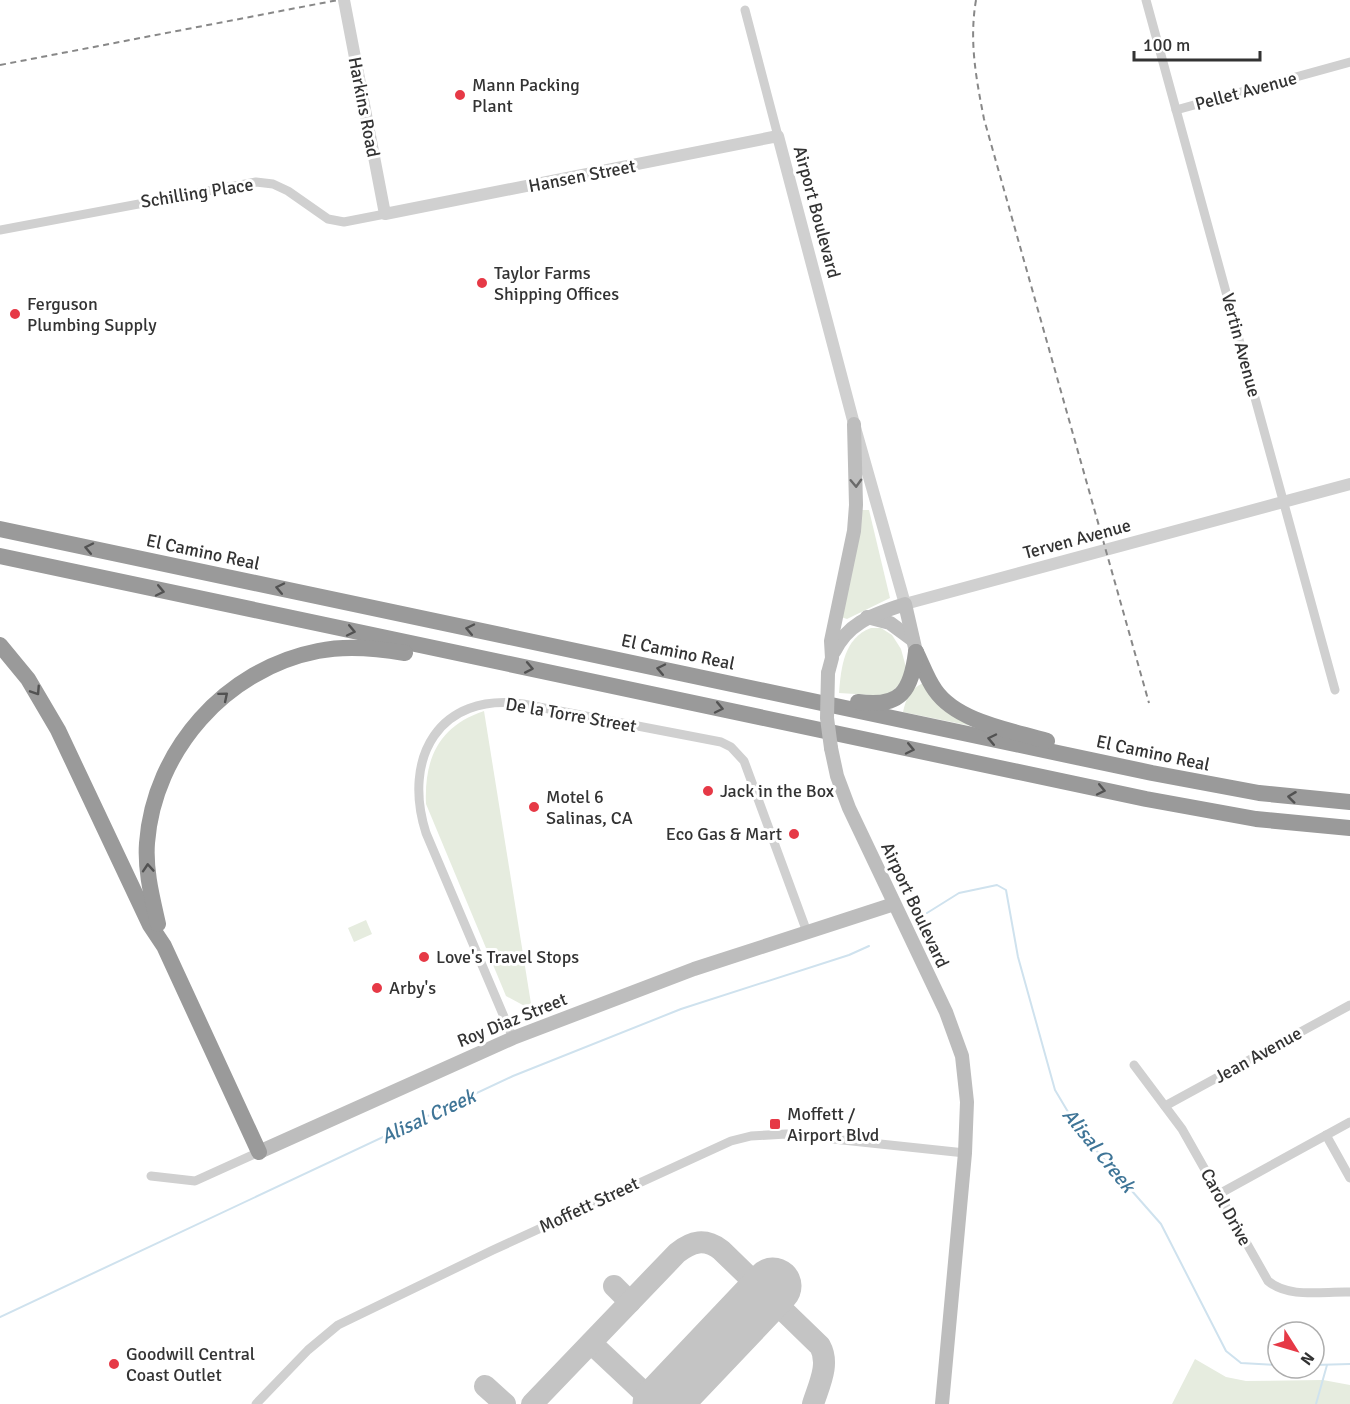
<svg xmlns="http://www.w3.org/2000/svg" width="1350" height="1404" font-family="Signika,sans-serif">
<rect width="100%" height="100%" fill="#fff"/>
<g fill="#e6ecdf">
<path d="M862,510h7l21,88 -43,21 -6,-2z"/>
<path d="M871,628h10l11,7 9,14 6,22 -2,8 -18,17 -48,-3c2,-26 5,-55 32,-65z"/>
<path d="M923,683l58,45 -78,-16c3,-14 7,-23 20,-29z"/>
<path d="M484,711l48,299 -26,-14 -80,-192c-2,-46 13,-78 58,-93z"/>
<path d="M366,920l6,14 -18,8 -6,-14z"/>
<path d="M1195,1359l31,18 20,4 77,-1 27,5v19h-178z"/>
</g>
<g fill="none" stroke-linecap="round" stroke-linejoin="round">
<g stroke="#cfe2ee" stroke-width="2">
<path d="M927,913l32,-20 38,-8 9,5 12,67 37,133 25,42 81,92 65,127 15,12 37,2"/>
<path d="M0,1317l513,-241 168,-67 168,-54 20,-9"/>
<path d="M1314,1365l36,-1"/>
<path d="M1316,1404l11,-39"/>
</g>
<g stroke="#c4c4c4" stroke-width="22">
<path d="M614,1286l16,16"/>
<path d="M591,1343l65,61"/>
<path d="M485,1386l20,18"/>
<path d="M532,1404l145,-151c15,-12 28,-15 44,-3l99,96c10,18 -1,39 -7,58"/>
</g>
<path stroke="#c4c4c4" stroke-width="57" d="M661,1404l112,-118"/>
<g stroke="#d0d0d0" stroke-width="9">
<path d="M1146,0l189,690"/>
<path d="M745,10l33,126"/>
<path d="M1176,110l174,-48"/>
<path d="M0,230l256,-48 17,2 15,7 40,28 16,3 41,-8"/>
<path d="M513,1038l-87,-205c-24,-75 13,-141 97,-129l198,38 10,5 13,14 63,171"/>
<path d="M1134,1065l48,64 86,152c21,18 56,10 82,11"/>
<path d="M1165,1106l185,-101"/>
<path d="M1326,1135l24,43"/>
<path d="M151,1176l44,5 64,-29"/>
<path d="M1219,1194l131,-72"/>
<path d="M256,1404l52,-54 30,-25 155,-75 238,-109 20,-5 35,-2 179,19"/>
</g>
<path stroke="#d0d0d0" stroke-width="12" d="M344,0l41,214 393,-78 76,288 51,180 445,-120"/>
<g stroke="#bdbdbd" stroke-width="14">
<path d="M867,617l23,6 23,17"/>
<path d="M834,652c15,-31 40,-37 71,-48l11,48"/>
<path d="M828,673l4,-15 -1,-17 23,-110 2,-26 -2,-81"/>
<path d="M831,748l6,28 12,32 97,204 16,44 5,46 -2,51 -23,251"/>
<path d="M259,1152l254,-114 181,-69 200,-65"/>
</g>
<g stroke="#9a9a9a" stroke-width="16">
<path d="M0,529l1152,244 107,20 91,9"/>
<path d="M0,556l1146,243 110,20 94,9"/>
<path d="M0,645l28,34 30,51 92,195 14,21 95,206"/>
<path d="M916,652c6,12 11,27 19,38 22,32 76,40 112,51"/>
<path d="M858,702c43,6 53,-11 58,-50"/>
<path d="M158,924c-6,-27 -13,-53 -11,-81 7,-93 79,-174 171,-192 29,-6 58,-3 87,2"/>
</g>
<g stroke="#888" stroke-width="2" stroke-dasharray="6 4.5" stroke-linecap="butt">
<path d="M976,0c-7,41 0,78 8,119l165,584"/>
<path d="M0,65l338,-65"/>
</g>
<path stroke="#bdbdbd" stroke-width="14" d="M828,673l-1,45 4,30"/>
</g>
<defs><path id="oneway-chevron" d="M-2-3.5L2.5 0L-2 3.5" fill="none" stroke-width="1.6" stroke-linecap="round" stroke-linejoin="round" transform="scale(1.5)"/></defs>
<use stroke="#6a6a6a" href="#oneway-chevron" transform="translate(856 483) rotate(88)"/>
<g stroke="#525252">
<use href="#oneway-chevron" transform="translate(89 548) rotate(-168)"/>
<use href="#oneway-chevron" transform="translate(280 588) rotate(-168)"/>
<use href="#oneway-chevron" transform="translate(160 591) rotate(12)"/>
<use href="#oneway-chevron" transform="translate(470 629) rotate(-168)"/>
<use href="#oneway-chevron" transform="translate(351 631) rotate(12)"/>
<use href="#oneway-chevron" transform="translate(529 668) rotate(11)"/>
<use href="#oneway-chevron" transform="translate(661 669) rotate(-168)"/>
<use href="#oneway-chevron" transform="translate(36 691) rotate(57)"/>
<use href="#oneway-chevron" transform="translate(224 696) rotate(-40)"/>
<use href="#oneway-chevron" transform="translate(719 708) rotate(12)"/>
<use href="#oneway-chevron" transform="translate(992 739) rotate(-168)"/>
<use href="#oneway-chevron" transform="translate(910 749) rotate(12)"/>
<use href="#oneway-chevron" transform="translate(1101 790) rotate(12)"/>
<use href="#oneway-chevron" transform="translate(1292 797) rotate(-173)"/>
<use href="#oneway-chevron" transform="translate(148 868) rotate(-94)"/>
</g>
<g fill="#e63946" stroke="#fff" stroke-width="2">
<circle cx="460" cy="95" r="6"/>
<circle cx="482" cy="283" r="6"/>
<circle cx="15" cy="314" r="6"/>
<circle cx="708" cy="791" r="6"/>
<circle cx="534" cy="807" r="6"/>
<circle cx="794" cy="834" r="6"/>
<circle cx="424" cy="957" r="6"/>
<circle cx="377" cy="988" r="6"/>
<rect x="769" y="1118" width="12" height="12" rx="3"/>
<circle cx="114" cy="1364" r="6"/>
</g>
<g text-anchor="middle" stroke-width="6" stroke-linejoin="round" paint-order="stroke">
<g font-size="18" fill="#333" stroke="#fff" text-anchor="start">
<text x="472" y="91">Mann Packing<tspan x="472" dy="21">Plant</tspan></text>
<text x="494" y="279">Taylor Farms<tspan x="494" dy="21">Shipping Offices</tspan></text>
<text x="27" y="310">Ferguson<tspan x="27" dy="21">Plumbing Supply</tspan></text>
<text x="720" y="797">Jack in the Box</text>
<text x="546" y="803">Motel 6<tspan x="546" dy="21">Salinas, CA</tspan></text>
<text x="782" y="840" text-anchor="end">Eco Gas &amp; Mart</text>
<text x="436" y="963">Love's Travel Stops</text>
<text x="389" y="994">Arby's</text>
<text x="787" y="1120">Moffett /<tspan x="787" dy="21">Airport Blvd</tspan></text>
<text x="126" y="1360">Goodwill Central<tspan x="126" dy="21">Coast Outlet</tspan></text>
</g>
<g font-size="18" fill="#333" stroke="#fff">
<text transform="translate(1246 91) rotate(-15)" y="6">Pellet Avenue</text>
<text transform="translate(364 107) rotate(79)" y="6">Harkins Road</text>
<text transform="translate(582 176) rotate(-11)" y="6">Hansen Street</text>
<text transform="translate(197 193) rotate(-9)" y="6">Schilling Place</text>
<text transform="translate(817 212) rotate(75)" y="6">Airport Boulevard</text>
<text transform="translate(1241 345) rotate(75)" y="6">Vertin Avenue</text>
<text transform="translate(1077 539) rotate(-15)" y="6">Terven Avenue</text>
<text transform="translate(203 552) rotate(12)" y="6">El Camino Real</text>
<text transform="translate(678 652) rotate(12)" y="6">El Camino Real</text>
<text transform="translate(571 715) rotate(10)" y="6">De la Torre Street</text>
<text transform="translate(1153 753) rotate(12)" y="6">El Camino Real</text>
<text transform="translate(915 905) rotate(65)" y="6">Airport Boulevard</text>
<text transform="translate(512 1020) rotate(-22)" y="6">Roy Diaz Street</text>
<text transform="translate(1258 1055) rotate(-29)" y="6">Jean Avenue</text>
<text transform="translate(589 1205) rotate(-25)" y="6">Moffett Street</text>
<text transform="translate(1226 1207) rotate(61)" y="6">Carol Drive</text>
</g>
<g font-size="20" font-style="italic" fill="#3f7597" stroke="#fff">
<text transform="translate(428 1116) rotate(-25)" y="7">Alisal Creek</text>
<text transform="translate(1099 1150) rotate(51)" y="7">Alisal Creek</text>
</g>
</g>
<g transform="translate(1296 1350) rotate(127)"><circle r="28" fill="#ffffff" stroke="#adadad" stroke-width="1.5"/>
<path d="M0-4.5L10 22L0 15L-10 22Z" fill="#e63946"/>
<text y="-9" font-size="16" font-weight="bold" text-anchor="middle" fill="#333333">N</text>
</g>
<path d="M1134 51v9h126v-9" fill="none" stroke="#333333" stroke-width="3"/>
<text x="1143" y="51" font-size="18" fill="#333333" stroke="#ffffff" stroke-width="4.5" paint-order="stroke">100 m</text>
</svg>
